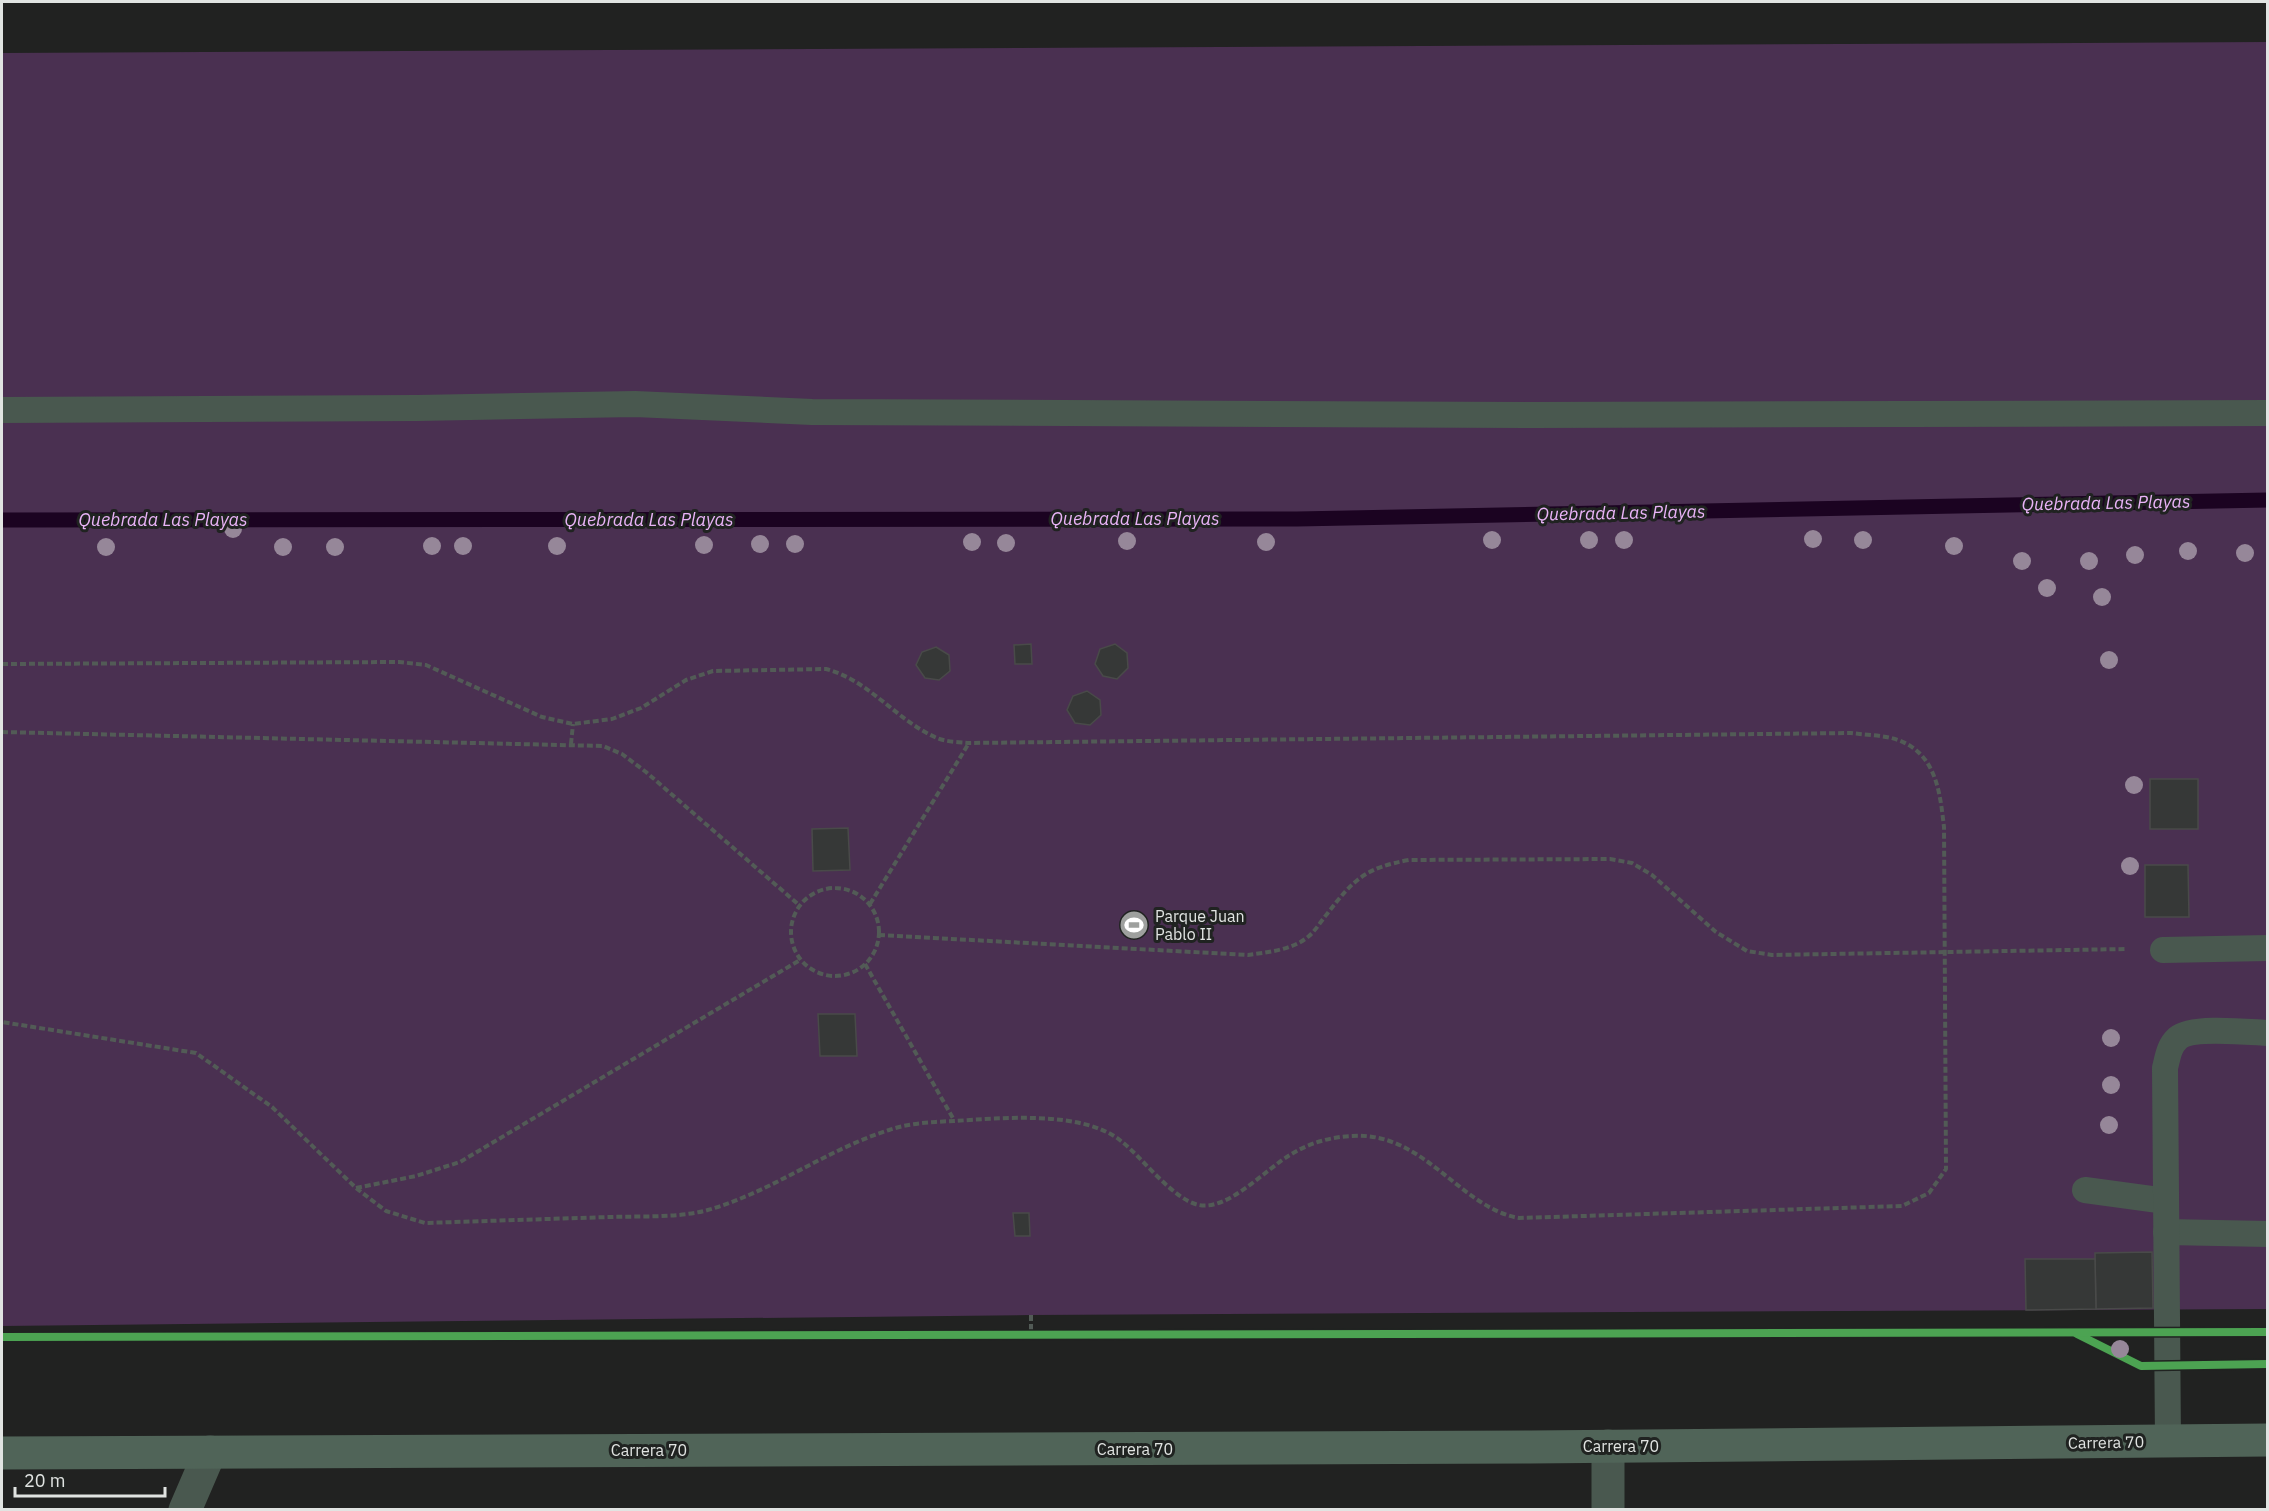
<svg xmlns="http://www.w3.org/2000/svg" width="2269" height="1511" font-family="'IBM Plex Sans',sans-serif">
<rect width="100%" height="100%" fill="#212221"/>
<path fill="#4a3051" d="M2267,42v1267l-1236,6 -1029,11v-1273z"/>
<g fill="none" stroke-linecap="round" stroke-linejoin="round">
<path stroke="#1b0321" stroke-width="15" d="M2,520l1295,-1 971,-19"/>
</g>
<g fill="#363837" stroke="#494a49" stroke-width="1.5">
<path d="M1031,644l1,20h-17l-1,-19z"/>
<path d="M1115,644l12,9 1,15 -11,11 -14,-3 -8,-12 5,-15z"/>
<path d="M936,647l13,8 1,16 -11,9 -14,-2 -9,-13 6,-13z"/>
<path d="M1087,691l13,9 1,15 -11,10 -15,-2 -8,-13 6,-14z"/>
<rect x="2150" y="779" width="48" height="50"/>
<path d="M848,828l2,42 -37,1 -1,-42z"/>
<path d="M2145,865h43l1,52h-44z"/>
<path d="M818,1014h37l2,42h-37z"/>
<path d="M1013,1213h16l1,23h-15z"/>
<path d="M2152,1252l1,56 -57,1 -1,-56z"/>
<path d="M2025,1259h70l1,50 -70,1z"/>
</g>
<g fill="none" stroke-linecap="round" stroke-linejoin="round">
<g stroke="#525b56" stroke-width="4" stroke-dasharray="6 3" stroke-linecap="butt">
<path d="M2,664l397,-2 27,3 116,52 31,7 39,-5 29,-11 45,-28 27,-9 113,-2c43,11 71,52 111,69 9,4 22,4 32,5l882,-10c15,2 33,2 47,7 39,14 42,54 46,87l2,342 -17,24 -27,13 -383,12c-59,-10 -95,-87 -167,-82 -22,1 -43,7 -62,19 -24,14 -62,56 -91,50 -26,-5 -57,-48 -78,-64 -38,-31 -119,-23 -167,-20 -22,1 -45,2 -65,9 -64,20 -120,64 -185,81 -30,7 -64,5 -95,6 -61,2 -123,4 -184,6l-39,-12 -30,-23 -84,-81 -76,-54 -194,-31"/>
<path d="M2,732l601,14 19,8 24,18 153,133"/>
<path d="M571,744l2,-20"/>
<circle cx="835" cy="932" r="44"/>
<path d="M870,904l99,-161"/>
<path d="M879,935l369,20c20,-3 45,-5 61,-19 7,-6 12,-15 18,-22 27,-35 38,-46 82,-54l201,-1 22,4 20,12 64,57 31,19 25,4 354,-6"/>
<path d="M865,964l89,156"/>
<path d="M356,1188l60,-12 44,-14 340,-202"/>
<path d="M1031,1315v20"/>
</g>
<g stroke="#49584f" stroke-width="26">
<path d="M2,410l415,-2 218,-4 177,8 720,3 736,-2"/>
<path d="M2163,950l105,-2"/>
<path d="M2085,1190l81,11"/>
<path d="M2166,1232l102,2"/>
<path d="M2168,1442l-3,-374c3,-12 4,-22 13,-30 14,-12 70,-6 90,-5"/>
</g>
<g stroke="#49584f" stroke-width="33">
<path d="M1608,1446v64"/>
<path d="M185,1510l25,-58"/>
</g>
<path stroke="#506458" stroke-width="33" d="M2,1453l1528,-6 738,-7"/>
<g stroke="#202321" stroke-width="11">
<g id="cycleway">
<path d="M2077,1334l64,32 127,-2"/>
<path d="M2,1337l2266,-5"/>
</g>
</g>
<use href="#cycleway" stroke="#4ca352" stroke-width="8"/>
</g>
<g fill="#968799">
<circle cx="233" cy="529" r="9"/>
<circle cx="1813" cy="539" r="9"/>
<circle cx="1492" cy="540" r="9"/>
<circle cx="1589" cy="540" r="9"/>
<circle cx="1624" cy="540" r="9"/>
<circle cx="1863" cy="540" r="9"/>
<circle cx="1127" cy="541" r="9"/>
<circle cx="972" cy="542" r="9"/>
<circle cx="1266" cy="542" r="9"/>
<circle cx="1006" cy="543" r="9"/>
<circle cx="760" cy="544" r="9"/>
<circle cx="795" cy="544" r="9"/>
<circle cx="704" cy="545" r="9"/>
<circle cx="432" cy="546" r="9"/>
<circle cx="463" cy="546" r="9"/>
<circle cx="557" cy="546" r="9"/>
<circle cx="1954" cy="546" r="9"/>
<circle cx="106" cy="547" r="9"/>
<circle cx="283" cy="547" r="9"/>
<circle cx="335" cy="547" r="9"/>
<circle cx="2188" cy="551" r="9"/>
<circle cx="2245" cy="553" r="9"/>
<circle cx="2135" cy="555" r="9"/>
<circle cx="2022" cy="561" r="9"/>
<circle cx="2089" cy="561" r="9"/>
<circle cx="2047" cy="588" r="9"/>
<circle cx="2102" cy="597" r="9"/>
<circle cx="2109" cy="660" r="9"/>
<circle cx="2134" cy="785" r="9"/>
<circle cx="2130" cy="866" r="9"/>
<circle cx="2111" cy="1038" r="9"/>
<circle cx="2111" cy="1085" r="9"/>
<circle cx="2109" cy="1125" r="9"/>
<circle cx="2120" cy="1349" r="9"/>
</g>
<defs>
<g id="stadium-disc" transform="scale(1.5)"><circle r="9.5" fill="#9ea09e" stroke="#202321"/><path d="M0-5a6.5 5 0 1 0 0 10a6.5 5 0 1 0 0-10ZM-3.5-1.8h7v3.6h-7Z" fill="#fff"/></g>
</defs>
<g fill-rule="evenodd">
<use href="#stadium-disc" x="1134" y="925"/>
</g>
<g text-anchor="middle" stroke-width="6" stroke-linejoin="round" paint-order="stroke">
<g font-size="16" fill="#e1e4e2" stroke="#202321" text-anchor="start">
<text x="1155" y="922">Parque Juan<tspan x="1155" dy="18">Pablo II</tspan></text>
</g>
<g font-size="16" fill="#e1e4e2" stroke="#202321">
<text transform="translate(2106 1442) rotate(-1)" y="6">Carrera 70</text>
<text x="1621" y="1452">Carrera 70</text>
<text x="1135" y="1455">Carrera 70</text>
<text x="649" y="1456">Carrera 70</text>
</g>
<g font-size="18" font-style="italic" fill="#e9b3f7" stroke="#202321">
<text transform="translate(2106 503) rotate(-1)" y="6">Quebrada Las Playas</text>
<text transform="translate(1621 513) rotate(-1)" y="6">Quebrada Las Playas</text>
<text x="1135" y="525">Quebrada Las Playas</text>
<text x="163" y="526">Quebrada Las Playas</text>
<text x="649" y="526">Quebrada Las Playas</text>
</g>
</g>
<rect width="2269" height="1511" fill="none" stroke="#e1e4e2" stroke-width="6"/>
<path d="M15 1487v9h150v-9" fill="none" stroke="#e1e4e2" stroke-width="3"/>
<text x="24" y="1487" font-size="18" fill="#e1e4e2" stroke="#202321" stroke-width="4.5" paint-order="stroke">20 m</text>
</svg>
